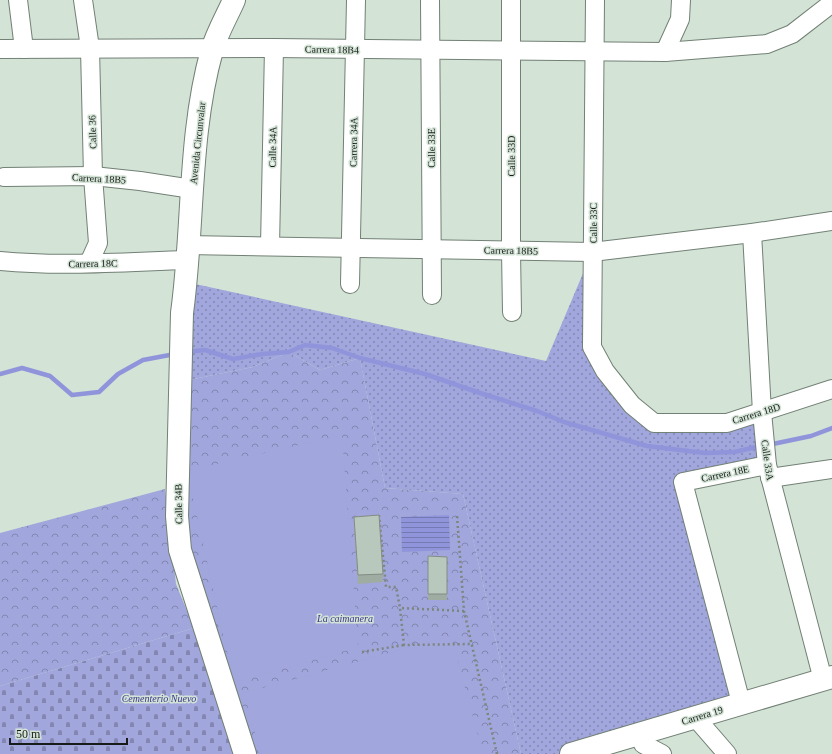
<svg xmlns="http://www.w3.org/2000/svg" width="832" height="754" font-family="'Times New Roman',serif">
<defs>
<pattern id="grass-dots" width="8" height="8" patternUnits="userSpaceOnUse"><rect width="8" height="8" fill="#a1a6dc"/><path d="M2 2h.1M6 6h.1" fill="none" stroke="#8286b1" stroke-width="1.8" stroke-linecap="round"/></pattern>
<pattern id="cemetery-stones" width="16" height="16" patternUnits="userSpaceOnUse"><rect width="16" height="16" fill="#a1a6dc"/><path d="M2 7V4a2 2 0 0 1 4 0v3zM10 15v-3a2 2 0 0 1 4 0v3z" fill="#8286b1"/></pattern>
<pattern id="park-crowns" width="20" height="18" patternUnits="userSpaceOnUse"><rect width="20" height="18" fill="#a1a6dc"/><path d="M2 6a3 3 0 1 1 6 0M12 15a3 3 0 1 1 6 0" fill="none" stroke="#8286b1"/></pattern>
<pattern id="water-rules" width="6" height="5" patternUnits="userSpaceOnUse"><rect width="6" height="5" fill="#9095db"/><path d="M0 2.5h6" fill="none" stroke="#7579b1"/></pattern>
</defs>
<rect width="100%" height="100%" fill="#d3e3d6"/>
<path fill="url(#grass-dots)" d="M592,252v95l63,76 107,-11 5,53 -83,17 57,221 -170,51h-50l-58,-260 -78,-6 -25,-130 -40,12 -31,-18 -36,15 -74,15 7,-100 360,79z"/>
<path fill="url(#cemetery-stones)" d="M194,628l45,126h-239v-68z"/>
<g fill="url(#park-crowns)">
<path d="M289,352l31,18 40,-12 25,130 78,6 58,260h-275l-66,-204 -1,-168 74,-15z"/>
<path d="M165,489l11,95 18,44 -194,58v-153z"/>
</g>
<g fill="#a1a6dc">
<path d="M342,435l16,212 -124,36 -47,-212z"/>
<path d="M451,636l32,118h-222l-17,-61z"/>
</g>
<path fill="url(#water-rules)" d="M449,515l1,35 -48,2 -1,-35z"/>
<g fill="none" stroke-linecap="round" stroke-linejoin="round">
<g stroke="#9095db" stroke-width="4.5">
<path d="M186,352l19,-2 28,9 29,-5 27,-2 16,-7 27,3 28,10 65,16 55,19 57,18 27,11 83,24 58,7 29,-1 27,-6"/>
<path d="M0,374l22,-6 28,8 22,19 27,-3 19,-18 25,-14 32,-6"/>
<path d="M768,445l43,-9 21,-8"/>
</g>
<g stroke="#728075" stroke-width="20">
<g id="street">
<path d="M18,0l6,49"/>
<path d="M83,0l7,48 3,128 5,67 -9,20"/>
<path d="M430,0l2,295"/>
<path d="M511,0v251l1,61"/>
<path d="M595,0l-3,347 13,24 27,34 22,18h73l105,-34"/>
<path d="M0,49l274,-1 391,4 102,-8 25,-10 40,-31"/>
<path d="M665,52l15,-33 1,-19"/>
<path d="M4,177l89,-1 47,5 52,8"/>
<path d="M752,233l10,179 5,53 56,215"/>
<path d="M187,245l405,7 160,-19 80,-12"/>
<path d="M270,246l4,-198"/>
<path d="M0,261c62,6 125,1 187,-1"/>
<path d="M350,284l6,-284"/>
<path d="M770,478l62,-9"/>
<path d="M741,703l-58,-221 84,-17"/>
<path d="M695,717l32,37"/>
<path d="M643,744l19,10"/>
</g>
</g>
<g stroke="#728075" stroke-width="24">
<g id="secondary">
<path d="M234,0c-7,16 -17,33 -22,50 -24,86 -18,176 -30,263l-5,203 3,34 65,204"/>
<path d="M571,754l261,-77"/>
</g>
</g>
<g stroke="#7b867d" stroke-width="2.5" stroke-dasharray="2 3" stroke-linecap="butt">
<path d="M379,515l7,72h10l4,21"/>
<path d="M457,516l7,95 33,143"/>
<path d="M464,611l-64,-3 4,37 69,-1"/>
<path d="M362,652l42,-7"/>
</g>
<use href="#street" stroke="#fff" stroke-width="18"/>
<use href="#secondary" stroke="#fff" stroke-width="22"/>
</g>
<g fill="#9faca2">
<path d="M354,517l29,57v8l-25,2 -4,-58z"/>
<path d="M428,556l19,1v43h-19z"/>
</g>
<g fill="#b9c8bc" stroke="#828c84">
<path d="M379,515l4,59 -25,1 -4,-58z"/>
<path d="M428,556l19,1v37h-19z"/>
</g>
<g text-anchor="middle" stroke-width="3" stroke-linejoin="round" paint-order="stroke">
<g font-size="10" fill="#171c18" stroke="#d3e3d6">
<text transform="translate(332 49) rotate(1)" y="4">Carrera 18B4</text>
<text transform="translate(92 132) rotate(-92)" y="4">Calle 36</text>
<text transform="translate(353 142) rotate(-89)" y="4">Carrera 34A</text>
<text transform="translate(197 143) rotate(-84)" y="4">Avenida Circunvalar</text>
<text transform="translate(272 147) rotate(-89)" y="4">Calle 34A</text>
<text transform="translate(431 148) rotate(-90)" y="4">Calle 33E</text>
<text transform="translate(511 156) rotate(-90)" y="4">Calle 33D</text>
<text transform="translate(99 178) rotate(3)" y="4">Carrera 18B5</text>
<text transform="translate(593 223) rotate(-90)" y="4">Calle 33C</text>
<text transform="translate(511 250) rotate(1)" y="4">Carrera 18B5</text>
<text transform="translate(93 263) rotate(-1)" y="4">Carrera 18C</text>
<text transform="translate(756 413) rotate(-17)" y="4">Carrera 18D</text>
<text transform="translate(768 460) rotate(82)" y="4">Calle 33A</text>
<text transform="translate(725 473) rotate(-12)" y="4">Carrera 18E</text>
<text transform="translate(178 504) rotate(-91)" y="4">Calle 34B</text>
<text transform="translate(702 715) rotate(-17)" y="4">Carrera 19</text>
</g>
<g font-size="10" font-style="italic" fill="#3a3688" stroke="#d3e3d6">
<text x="345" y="622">La caimanera</text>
<text x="159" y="702">Cementerio Nuevo</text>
</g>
</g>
<path d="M10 738v6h117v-6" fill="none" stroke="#171c18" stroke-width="2"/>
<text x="16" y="738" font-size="12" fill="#171c18" stroke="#d3e3d6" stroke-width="3" paint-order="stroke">50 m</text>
</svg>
